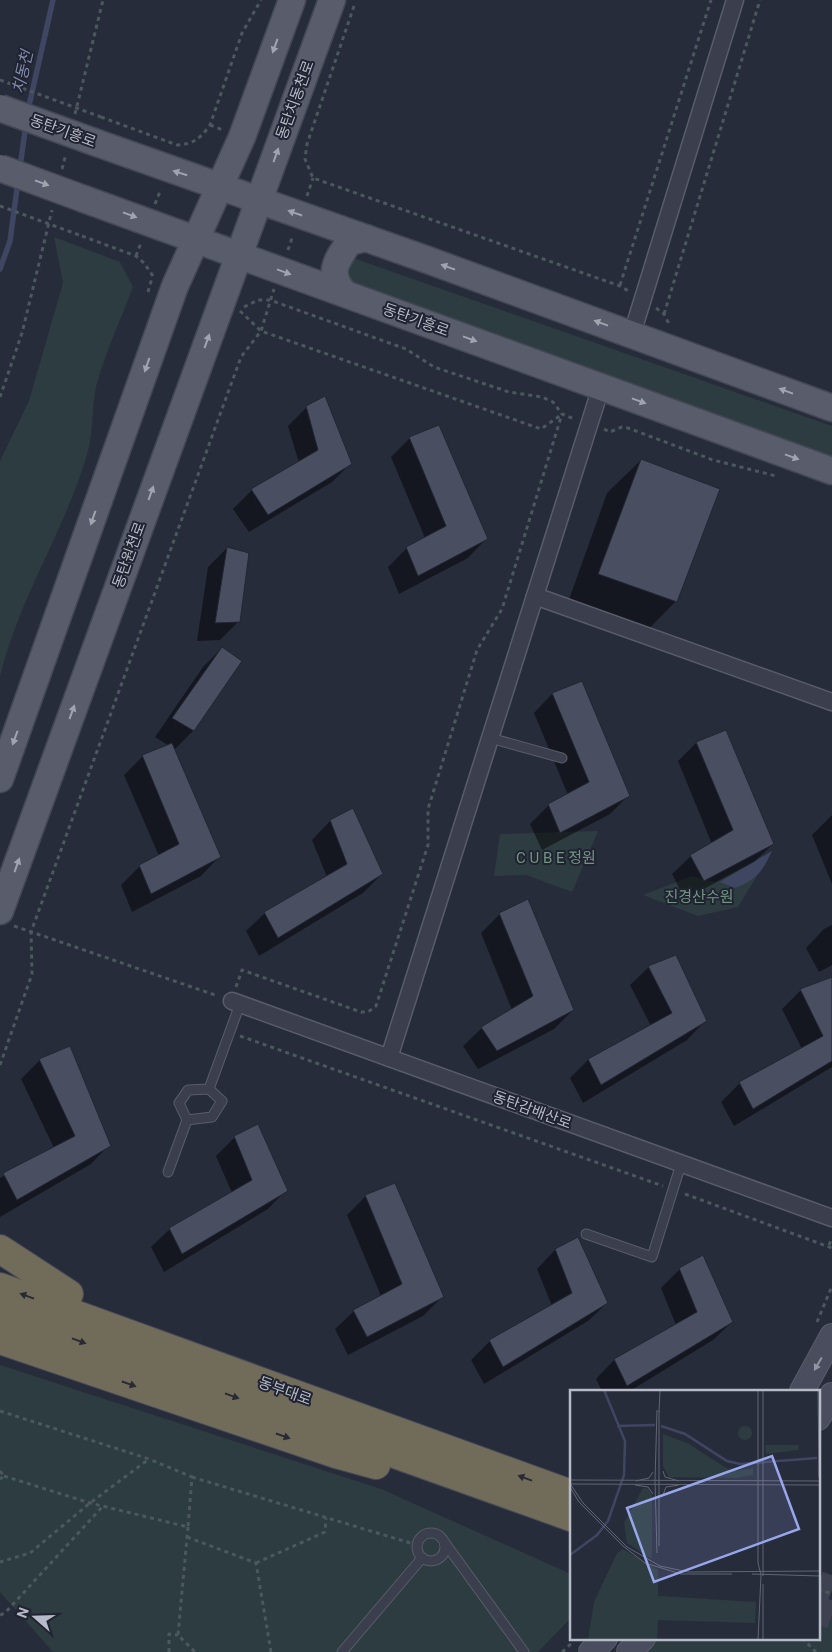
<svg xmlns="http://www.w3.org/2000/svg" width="832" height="1652" font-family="Roboto,'Noto Sans KR',sans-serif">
<rect width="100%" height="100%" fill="#272c3b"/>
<g fill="#2d3c40">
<path d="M54,237l66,25 13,25c-12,32 -27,64 -36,96 -6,22 -3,46 -9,68 -22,78 -69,146 -88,226v-216l29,-60 34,-118z"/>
<path d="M353,258l479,168v30l-62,-17 -417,-151 -5,-12z"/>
<path d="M598,831l-26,61 -46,-17 -32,1 6,-42z"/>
<path d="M772,851l-34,56 -40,9 -55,-21 49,-19 23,6z"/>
<path d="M0,1365l381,124 190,85v44l-33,34h-485l-53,-60z"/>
<path d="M818,1598l14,5v49h-197l15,-14h168z"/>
</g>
<path fill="#3f4662" d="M772,851c-10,21 -15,28 -37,37l-15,-6z"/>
<g fill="#0007">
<path d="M307,407l43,57 -18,18 -83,50 -16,-23 19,-19 47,-27 -11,-37z"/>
<path d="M410,438l76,101 -18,19 -69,36 -11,-27 19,-19 18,-10 -34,-81z"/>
<path d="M641,460l35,141 -33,34 -77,-27 41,-115z"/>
<path d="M227,548l11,74 -18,18 -23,1 11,-74z"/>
<path d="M222,648l-29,83 -19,19 45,107 -18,19 -69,36 -11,-27 19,-19 19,-10 -35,-81 19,-19 26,-10 -14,-9 48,-70z"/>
<path d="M581,683l48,112 -19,19 -68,36 -12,-26 19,-19 19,-10 -34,-82 18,-19z"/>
<path d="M725,731l48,113 -19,18 -69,37 -13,-25 19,-18 21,-12 -34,-83 18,-18z"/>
<path d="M353,810l29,64 -19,19 -104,63 -13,-25 19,-18 62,-36 -15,-37 18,-19z"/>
<path d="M832,815v69l-20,-49z"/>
<path d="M500,914l73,96 -19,19 -76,40 -15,-23 19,-18 30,-18 -31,-77z"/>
<path d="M832,925v40l-13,7 -13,-24 18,-19z"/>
<path d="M649,967l56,54 -18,19 -104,63 -13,-25 18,-18 63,-34 -21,-41z"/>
<path d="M801,990h31v77l-98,59 -13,-24 19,-19 62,-34 -20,-40z"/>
<path d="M40,1060l69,85 -18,19 -91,53v-39l54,-30 -33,-69z"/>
<path d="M235,1137l51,53 -18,19 -104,63 -13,-25 19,-18 62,-36 -16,-37z"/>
<path d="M366,1196l76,101 -19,19 -75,39 -13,-26 19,-18 27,-15 -34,-81z"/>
<path d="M577,1238l30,65 -19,18 -104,63 -13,-24 19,-19 62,-35 -15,-37 18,-19z"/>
<path d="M680,1269l52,53 -19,18 -83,51h-28l-6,-12 18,-19 62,-35 -15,-37z"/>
</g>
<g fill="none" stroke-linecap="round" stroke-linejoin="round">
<g stroke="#3f4662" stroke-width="5.5">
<path d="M28,110l25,-110"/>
<path d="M20,167l6,-43"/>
<path d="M0,269l10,-28 8,-60"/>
</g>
</g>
<g fill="#494e60" stroke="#222533">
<path d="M325,396l27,68 -84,51 -17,-26 67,-39 -12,-44z"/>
<path d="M439,425l49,114 -70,37 -12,-29 40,-21 -37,-89z"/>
<path d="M641,459l79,30 -43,113 -79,-28z"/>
<path d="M227,547l22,6 -9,69 -25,1z"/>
<path d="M222,647l20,14 -48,70 -22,-13z"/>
<path d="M582,681l48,115 -70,37 -12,-29 41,-22 -37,-89z"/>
<path d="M726,730l48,114 -70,37 -14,-26 43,-25 -37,-88z"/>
<path d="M172,743l49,114 -70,37 -12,-29 40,-21 -37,-89z"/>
<path d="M353,808l30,66 -105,64 -14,-26 83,-48 -17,-44z"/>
<path d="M528,899l46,111 -77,41 -16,-24 52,-31 -34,-83z"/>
<path d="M676,955l31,66 -106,64 -13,-26 84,-46 -24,-47z"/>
<path d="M832,977v84l-79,48 -14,-27 84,-46 -23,-47z"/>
<path d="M70,1046l41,100 -94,54 -14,-27 72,-37 -36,-77z"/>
<path d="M258,1124l30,67 -106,63 -13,-26 83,-48 -18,-44z"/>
<path d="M395,1183l49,114 -77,40 -14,-27 49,-26 -37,-89z"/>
<path d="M578,1237l30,66 -105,64 -14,-27 83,-47 -17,-44z"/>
<path d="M703,1255l30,67 -106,64 -13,-27 83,-47 -18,-44z"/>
</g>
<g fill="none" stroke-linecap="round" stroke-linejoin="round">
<g stroke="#3d4150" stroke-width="28" stroke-dasharray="28 14" stroke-linecap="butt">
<path d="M818,1585l14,5"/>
<path d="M818,1610l14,5"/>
</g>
<g stroke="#595c6a" stroke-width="11">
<g id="lane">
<path d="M490,738l72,20"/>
<path d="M209,1089l13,12 -10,16 -25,3 -8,-17 9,-13 21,-1 31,-85"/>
<path d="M168,1172l19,-52"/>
<path d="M586,1234l66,23 29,-93"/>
<circle cx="431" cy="1547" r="14"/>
<path d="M445,1543l79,109"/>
<path d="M342,1652l80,-94"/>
</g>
</g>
<g stroke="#595c6a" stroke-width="19">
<g id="street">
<path d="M632,334l103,-334"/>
<path d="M535,596l297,106"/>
<path d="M232,1001l600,217"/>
<path d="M389,1058l212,-671"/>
</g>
</g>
<g stroke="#595c6a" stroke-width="26">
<g id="secondary">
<path d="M802,1391l30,-55"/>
<path d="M818,1418l14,-23"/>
<path d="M591,1652l14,-14"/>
<path d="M629,1652l14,-14"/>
</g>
</g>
<g stroke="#444755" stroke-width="29">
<g id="primary">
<path d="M97,143l328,116 407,149"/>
<path d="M84,199l748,272"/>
<path d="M344,293c-17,-20 -8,-31 5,-51l17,-4"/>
<path d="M0,779l175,-493 67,-149 50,-137"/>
<path d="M0,911l332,-911"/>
</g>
</g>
<g stroke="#464957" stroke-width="30">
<g id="highway">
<path d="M0,1249l69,45"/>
<path d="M0,1287l571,207"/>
<path d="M0,1313l571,204"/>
<path d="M0,1340l336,114 40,11"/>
</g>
</g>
<g stroke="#4b585d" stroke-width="3" stroke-dasharray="4 4" stroke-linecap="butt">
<path d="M354,6l-47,138 -2,15 8,19 307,108 10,6"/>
<path d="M75,114l28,-114"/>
<path d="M101,117l76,28c16,-1 23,-6 33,-20l32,-92 19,-33"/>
<path d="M210,125l13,5"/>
<path d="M62,169l4,-15"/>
<path d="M307,196l6,-18"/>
<path d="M155,204l6,-15"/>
<path d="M82,236l54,20 8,7 11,16"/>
<path d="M288,250l5,-15"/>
<path d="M136,256l5,-13"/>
<path d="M620,285l91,-285"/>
<path d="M148,292l4,-14"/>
<path d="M244,307l14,-7h12l136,49 28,18 75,25 33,5 11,5 9,12 12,5"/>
<path d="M656,308l8,6 5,10"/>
<path d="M240,311l21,20 280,98 20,-14"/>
<path d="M664,314l96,-314"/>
<path d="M0,397l22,-64 30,-123"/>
<path d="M604,429l6,3 12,-5 6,1 85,32 63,16"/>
<path d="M14,926l204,70"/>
<path d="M236,987l6,-17 119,42h7l8,-6 52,-161v-36l49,-159 25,-41 60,-195"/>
<path d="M240,1036l423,150"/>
<path d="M0,1065l32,-91 -1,-42 210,-575 20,-26 13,-42"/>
<path d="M685,1194l147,54"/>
<path d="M829,1245l3,-7"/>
<path d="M817,1322l15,-36"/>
<path d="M0,1411l149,48 -59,44 -60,50 -30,9"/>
<path d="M0,1471l4,5 -4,3"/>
<path d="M4,1476l86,27 98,24 4,-50 -43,-18"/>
<path d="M192,1477l225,68"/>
<path d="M188,1527l-10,108 17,17"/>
<path d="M187,1537l69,26 15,89"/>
<path d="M256,1563l69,-31 1,-14"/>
<path d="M818,1589l14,5"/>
<path d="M0,1615l5,-2 98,-107"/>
<path d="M802,1638l14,14"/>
<path d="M169,1652v-18l9,1"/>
<path d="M562,1652l10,-9"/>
</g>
<use href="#lane" stroke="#3b3e4c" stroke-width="9"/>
<use href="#street" stroke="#3b3e4c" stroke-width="16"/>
<use href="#secondary" stroke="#4a4d5e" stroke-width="24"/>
<use href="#primary" stroke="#595d6b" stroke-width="26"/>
<use href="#highway" stroke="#716c59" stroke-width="28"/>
<g stroke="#444755" stroke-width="29" stroke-linecap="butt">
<g id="primary-bridge">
<path d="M0,108l97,35"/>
<path d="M0,168l84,31"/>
</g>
</g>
<g stroke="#4b585d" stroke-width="3" stroke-dasharray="4 4" stroke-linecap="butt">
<path d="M0,80l101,37"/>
<path d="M0,206l82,30"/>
</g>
<use href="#primary-bridge" stroke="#595d6b" stroke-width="26"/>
</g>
<defs><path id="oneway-solid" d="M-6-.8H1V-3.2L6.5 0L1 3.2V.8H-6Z" transform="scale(1.25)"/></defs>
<g fill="#a0a3b0">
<use href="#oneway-solid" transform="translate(275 46) rotate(110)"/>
<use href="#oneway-solid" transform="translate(276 155) rotate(-70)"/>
<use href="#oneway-solid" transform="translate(180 173) rotate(-162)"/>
<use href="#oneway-solid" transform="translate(42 183) rotate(20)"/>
<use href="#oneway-solid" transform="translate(295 213) rotate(-161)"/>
<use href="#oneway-solid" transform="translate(130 215) rotate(20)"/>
<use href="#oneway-solid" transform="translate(448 267) rotate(-160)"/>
<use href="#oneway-solid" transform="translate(284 272) rotate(20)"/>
<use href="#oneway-solid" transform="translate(601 323) rotate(-160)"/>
<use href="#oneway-solid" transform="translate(470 339) rotate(20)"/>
<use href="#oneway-solid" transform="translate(207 341) rotate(-70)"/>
<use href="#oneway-solid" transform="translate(147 365) rotate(109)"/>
<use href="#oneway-solid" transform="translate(786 391) rotate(-160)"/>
<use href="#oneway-solid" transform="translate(639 401) rotate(20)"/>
<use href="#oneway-solid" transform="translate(792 457) rotate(20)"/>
<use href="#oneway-solid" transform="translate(151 493) rotate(-70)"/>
<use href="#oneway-solid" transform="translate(93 518) rotate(109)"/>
<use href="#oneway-solid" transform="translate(72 712) rotate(-70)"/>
<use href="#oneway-solid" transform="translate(15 738) rotate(110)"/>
<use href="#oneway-solid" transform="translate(17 865) rotate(-70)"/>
</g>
<g fill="#282a35">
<use href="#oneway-solid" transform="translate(27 1296) rotate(-160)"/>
<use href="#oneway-solid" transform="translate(79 1341) rotate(20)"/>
<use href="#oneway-solid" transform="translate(129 1384) rotate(19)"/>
<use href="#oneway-solid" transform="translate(232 1396) rotate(20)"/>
<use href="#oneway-solid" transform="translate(283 1436) rotate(19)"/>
<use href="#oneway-solid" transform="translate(525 1478) rotate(-160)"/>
</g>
<use fill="#9194a2" href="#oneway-solid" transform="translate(818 1364) rotate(120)"/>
<g text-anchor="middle" stroke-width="4" stroke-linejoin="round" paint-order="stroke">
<g font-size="15" fill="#b7bac7" stroke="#202331">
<text transform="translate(295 100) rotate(-70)" y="5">동탄치동천로</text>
<text transform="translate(63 131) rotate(20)" y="5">동탄기흥로</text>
<text transform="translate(416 320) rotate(20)" y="5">동탄기흥로</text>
<text transform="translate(129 555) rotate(-70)" y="5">동탄원천로</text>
<text transform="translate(532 1110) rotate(20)" y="5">동탄감배산로</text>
<text transform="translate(285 1391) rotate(20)" y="5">동부대로</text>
</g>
<g font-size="15" fill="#719581" stroke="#202331">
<text x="556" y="863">C U B E 정원</text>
<text x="699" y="902">진경산수원</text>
</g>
<g font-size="16" font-style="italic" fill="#828baa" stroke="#202331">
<text transform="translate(22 72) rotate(-77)" y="6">치동천</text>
</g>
</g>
<g transform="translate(570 1390)">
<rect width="250" height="250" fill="#272c3b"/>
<path d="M168 43a7 7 0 1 1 14 0a7 7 0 1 1-14 0ZM93,44l26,10 37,24 12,3 15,-3v7l-17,3 -67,-1 -6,-11zM195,55h34l-1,5 -32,4zM73,98l6,1 3,6v64l-25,-16 -3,-20zM53,159l35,21v26l98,6 -1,21 -97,-3 -1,20h-69l6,-38 23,-49z" fill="#2d3c40"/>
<path fill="none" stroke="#3f4662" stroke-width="2.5" d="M47,36l38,-1M91,36l24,8 42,27 13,3 77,-6M0,165l27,-20 11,-14 16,-46 1,-34 -21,-51"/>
<path fill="none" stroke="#616573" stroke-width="1" d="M193,0v186M248,0l1,87M87,20l-2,71 2,72M89,22l1,-22M93,81l2,6 14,4M0,90l250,1M66,91l13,-3 4,-6M0,94l250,1M1,95l12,18 44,44 33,19 28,6 132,-1M65,95l13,2 5,7M0,97l9,15 44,44 22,17 36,11h51M93,105l3,-8 13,-2M89,156v-135M182,184l68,2M193,194v56M188,250l3,-65 -3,-12v-173"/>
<path fill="#98a7eb" fill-opacity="0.15" stroke="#98a7eb" stroke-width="2.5" d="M202,66l27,73 -145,53 -27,-74z"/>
<rect width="250" height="250" fill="none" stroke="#b7bac7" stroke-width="2.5"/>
</g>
<g transform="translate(35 1617) rotate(290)" stroke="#202331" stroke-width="4" paint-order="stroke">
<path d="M0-4L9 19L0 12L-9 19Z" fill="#b7bac7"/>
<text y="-8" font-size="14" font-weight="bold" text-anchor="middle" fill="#b7bac7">N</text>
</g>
</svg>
